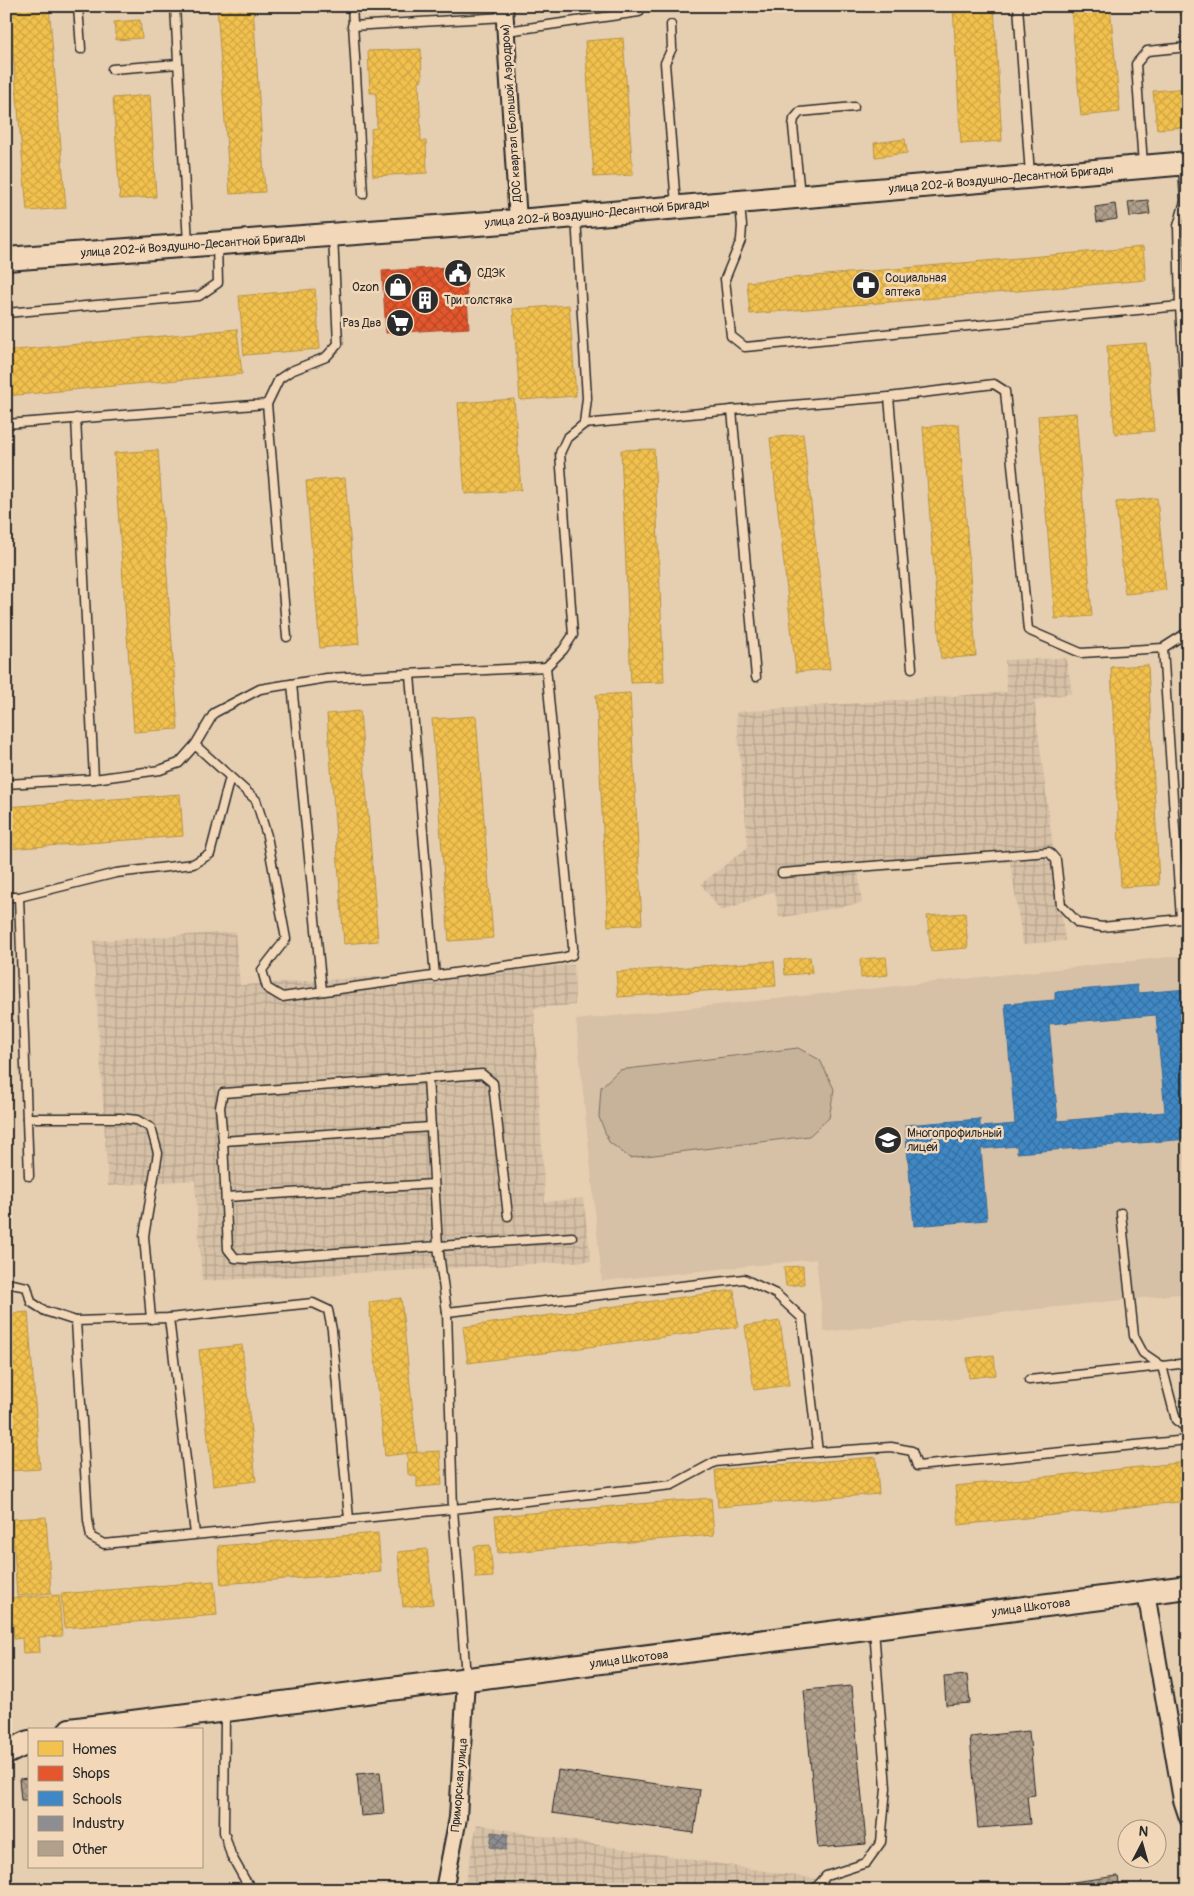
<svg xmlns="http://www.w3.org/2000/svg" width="1194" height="1896" font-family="Pangolin,sans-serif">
<defs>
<pattern id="industrial-grid" width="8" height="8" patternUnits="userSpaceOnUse" patternTransform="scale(1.25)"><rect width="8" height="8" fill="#d6c0a6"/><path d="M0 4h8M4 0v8" fill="none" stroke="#b8a58f"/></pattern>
<pattern id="homes-cross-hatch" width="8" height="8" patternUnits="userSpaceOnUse" patternTransform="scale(1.25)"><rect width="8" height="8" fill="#f2c14e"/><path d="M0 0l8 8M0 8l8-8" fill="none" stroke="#d0a644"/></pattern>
<pattern id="shops-cross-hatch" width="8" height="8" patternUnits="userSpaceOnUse" patternTransform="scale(1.25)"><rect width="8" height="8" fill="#e4572e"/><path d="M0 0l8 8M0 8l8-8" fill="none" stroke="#b94827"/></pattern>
<pattern id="schools-cross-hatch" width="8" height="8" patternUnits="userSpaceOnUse" patternTransform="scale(1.25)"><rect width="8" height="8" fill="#3f88c5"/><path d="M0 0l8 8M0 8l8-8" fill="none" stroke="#356fa0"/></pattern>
<pattern id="industry-cross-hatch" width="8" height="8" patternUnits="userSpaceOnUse" patternTransform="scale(1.25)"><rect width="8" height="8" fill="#8d8d92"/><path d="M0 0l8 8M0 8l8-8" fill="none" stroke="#737377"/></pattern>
<pattern id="building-cross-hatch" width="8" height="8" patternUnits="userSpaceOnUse" patternTransform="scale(1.25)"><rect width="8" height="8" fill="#b1a08c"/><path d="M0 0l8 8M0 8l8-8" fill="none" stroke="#908373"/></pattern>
</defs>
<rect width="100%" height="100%" fill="#e6ceb1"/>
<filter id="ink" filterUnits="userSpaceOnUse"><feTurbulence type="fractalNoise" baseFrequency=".02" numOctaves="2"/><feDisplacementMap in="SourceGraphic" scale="10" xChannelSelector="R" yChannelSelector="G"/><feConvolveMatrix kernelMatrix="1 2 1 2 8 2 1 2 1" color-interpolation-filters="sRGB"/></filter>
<g filter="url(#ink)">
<path fill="#d6c0a6" d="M1188,955v338l-364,39 -8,-73 -214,22 -26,-261z"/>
<g fill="url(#industrial-grid)">
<path d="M1066,658l6,35 -38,7 31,241 -42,3 -13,-82 -152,9 4,32 -83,15 -4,-27 -54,20 -20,-27 47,-37 -12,-135 271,-20 -2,-32z"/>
<path d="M235,932l5,53 334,-20 1,40 -41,3 11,194 38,-4 8,63 -389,20 -7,-101 -87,6 -15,-245z"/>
<path d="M477,1824l52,10 357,56h-422z"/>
</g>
<path fill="#c7b39a" stroke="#796f62" d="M798,1048l22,12 14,29 -5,29 -20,18 -179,22 -21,-16 -10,-25 2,-30 18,-17z"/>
<g fill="url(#homes-cross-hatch)" stroke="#b69444">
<path d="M9,6h40l17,202 -39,3z"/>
<path d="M217,6h36l12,186 -35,2z"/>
<path d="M953,6h41l8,135 -41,3z"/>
<path d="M1110,6l10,106 -39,4 -10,-106z"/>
<path d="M1179,6h9v8l-8,1z"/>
<path d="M140,20l2,18 -26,2 -2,-18z"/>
<path d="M623,38l10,137 -39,2 -9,-136z"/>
<path d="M421,49l1,31 -3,1 2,60h5l1,32 -54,3 -2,-47 6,-1 -1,-35h-6l-2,-42z"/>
<path d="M1188,88v39l-31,2 -4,-38z"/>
<path d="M150,95l6,102 -36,2 -7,-101z"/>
<path d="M905,139l2,14 -32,4 -1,-14z"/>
<path d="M1143,247l3,33 -396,34 -3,-32z"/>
<path d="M315,289l5,60 -76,6 -5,-59z"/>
<path d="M569,305l7,91 -56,4 -7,-91z"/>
<path d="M237,329l5,45 -236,22v-45z"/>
<path d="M1146,343l8,88 -39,3 -8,-88z"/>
<path d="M514,399l7,91 -56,4 -7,-91z"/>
<path d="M1076,413l16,203 -37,3 -17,-203z"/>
<path d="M959,424l17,232 -35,3 -18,-232z"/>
<path d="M803,434l27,235 -34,3 -26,-234z"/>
<path d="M654,449l10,233 -33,1 -10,-233z"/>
<path d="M158,450l20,279 -44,3 -20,-279z"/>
<path d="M345,478l14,166 -39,4 -14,-167z"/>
<path d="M1157,498l9,92 -41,4 -9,-92z"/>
<path d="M1148,665l11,220 -38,2 -10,-220z"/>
<path d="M630,693l12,231 -34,2 -12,-231z"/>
<path d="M360,711l18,230 -34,3 -17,-230z"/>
<path d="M476,716l17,222 -44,3 -17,-222z"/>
<path d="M180,794l3,42 -177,13v-42z"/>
<path d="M965,913l3,35 -37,3 -4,-35z"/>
<path d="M810,957l2,16 -27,2 -1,-15z"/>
<path d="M886,957l2,18 -27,3 -1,-19z"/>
<path d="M774,961l2,25 -158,11 -2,-25z"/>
<path d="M803,1266l1,18 -18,2 -2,-19z"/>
<path d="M734,1290l4,37 -270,36 -5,-36z"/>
<path d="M401,1298l16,154 -32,4 -16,-154z"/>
<path d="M28,1312l12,157 -34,2v-157z"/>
<path d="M780,1321l9,64 -35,5 -9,-64z"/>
<path d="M242,1345l14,136 -43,5 -14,-136z"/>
<path d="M994,1355l2,20 -27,3 -2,-20z"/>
<path d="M440,1451l2,34 -25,2v-10l-9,-3 -1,-21z"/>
<path d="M876,1457l3,37 -161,13 -3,-37z"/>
<path d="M1188,1462v39l-229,24 -4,-39z"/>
<path d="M711,1498l3,37 -216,18 -3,-37z"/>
<path d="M46,1517l5,76 -34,3 -5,-77z"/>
<path d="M378,1533l3,39 -160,12 -3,-38z"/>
<path d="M490,1545l3,32 -17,1 -2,-32z"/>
<path d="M427,1549l6,55 -30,3 -5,-55z"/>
<path d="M214,1581l3,34 -153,13 -3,-34z"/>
<path d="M59,1595l3,41 -23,1 1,15 -17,1 -1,-15 -8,1 -1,-15 -7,-4v-14h5v-8z"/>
</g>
<path fill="url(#shops-cross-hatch)" stroke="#ac4a2d" d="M465,266l4,62 -83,5 -4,-62z"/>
<path fill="url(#schools-cross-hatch)" stroke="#396c97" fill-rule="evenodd" d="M1137,985l1,8 50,-4v150l-171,14v-7l-36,3 6,71 -73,6 -9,-101 75,-6v8l35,-3 -10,-120 50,-4v-8zM1156,1015l9,97 -107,9 -9,-97z"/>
<path fill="url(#industry-cross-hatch)" stroke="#707073" d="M492,1832l16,2 -2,16 -16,-3z"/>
<g fill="url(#building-cross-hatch)" stroke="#2b2b2b">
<path d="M1148,200l2,14 -20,3 -2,-15z"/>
<path d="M1115,204l2,15 -20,3 -2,-15z"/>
<path d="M967,1675l3,28 -24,2 -2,-28z"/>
<path d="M852,1686l14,158 -48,4 -14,-158z"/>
<path d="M1029,1731l6,64 -8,1 3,28 -52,4 -8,-91z"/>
<path d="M558,1770l142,20 -6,43 -142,-20z"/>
<path d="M380,1772l4,42 -23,2 -4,-42z"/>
<path d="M29,1778v22h-8l-2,-21z"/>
<path d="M1118,1876l2,14h-55v-7z"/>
</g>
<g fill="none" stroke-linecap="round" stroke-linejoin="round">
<g stroke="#2b2b2b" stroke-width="11">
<g id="lane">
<path d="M78,6l3,43"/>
<path d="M175,6l13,238"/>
<path d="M352,6l11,188"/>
<path d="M1018,6l12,169"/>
<path d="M671,25l1,23 -7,15 11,142"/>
<path d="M352,26l153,-9"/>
<path d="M507,31l132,-19 2,-6"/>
<path d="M112,69l66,-5"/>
<path d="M1143,165l-7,-101 11,-13 41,-4"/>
<path d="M800,195l-7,-69 1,-7 6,-7 54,-5"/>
<path d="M740,205l2,21 -1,14 -16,39 6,57 14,11 435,-41 -2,-80 7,-25 -2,-35"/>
<path d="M1188,305l-8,1 8,139"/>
<path d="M6,313l193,-17 19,-13 -1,-38"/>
<path d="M889,397l23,271"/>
<path d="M267,404l20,233"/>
<path d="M732,410l157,-13 105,-13 11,7 23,239 53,23 82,-5 18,271 -79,8 -24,-4 -17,-18 -5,-45 -7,-8 -267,21"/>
<path d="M76,418l18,361"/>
<path d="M6,424l261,-20 12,-25 12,-8 35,-14 12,-13 -5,-109"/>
<path d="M584,424l148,-14 24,267"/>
<path d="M1163,648l25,-16"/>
<path d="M410,675l25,302"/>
<path d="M292,684l30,307"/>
<path d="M195,745l61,55 11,36 19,103 -24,31 5,18 15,9 280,-39 10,-3 1,-8 -27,-280"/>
<path d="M6,784l88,-5 66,-9 19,-7 16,-18 19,-32 46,-24 67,-11 219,-11 17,-17 10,-15 -13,-182 7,-15 17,-14 3,-26 -11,-181"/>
<path d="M6,897h13l10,279"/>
<path d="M19,897l97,-24 77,-9 17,-10 20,-77"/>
<path d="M428,1078l-205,15 -3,14 3,34 5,108 7,9 13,1 324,-22"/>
<path d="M27,1118h93l17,2 14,8 7,25 -14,83 7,83"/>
<path d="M223,1141l208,-14"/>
<path d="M226,1197l208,-13"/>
<path d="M6,1283l21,4 4,15 14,9 31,10"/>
<path d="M447,1312l297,-33 32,15 26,24 16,134"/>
<path d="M169,1318l26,216"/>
<path d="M1188,1363l-26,3 14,54 12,9"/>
<path d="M1029,1380l133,-14 -19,-13 -9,-17 -13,-123"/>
<path d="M349,1519l-17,-189 -4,-20 -15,-7 -144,15 -93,3 12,199 3,17 13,7 349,-35 219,-24 43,-23 103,-10 73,-5 21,4 5,15 271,-26"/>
<path d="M466,1677l-13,-168 -6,-197 -9,-66 -10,-168 54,-4 11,9 15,133"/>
<path d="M225,1712l-1,120 7,23 14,25 8,10"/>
<path d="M814,1890l12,-14 40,-13 15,-21 5,-54 -12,-159"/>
</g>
</g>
<g stroke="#2b2b2b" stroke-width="20">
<g id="street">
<path d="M504,6l14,215"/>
<path d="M1146,1593l36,207 6,18"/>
<path d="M444,1890l14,-72 8,-139"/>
</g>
</g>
<g stroke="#2b2b2b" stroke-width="26">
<g id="secondary">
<path d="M6,259l512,-38 670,-58"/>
<path d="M70,1730l1118,-143"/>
<path d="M6,1753l23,-11"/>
</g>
</g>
<use href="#lane" stroke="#f2d8b9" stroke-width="8"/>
<use href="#street" stroke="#f2d8b9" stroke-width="16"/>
<use href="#secondary" stroke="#f2d8b9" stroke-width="22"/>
</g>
</g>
<defs>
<g id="civic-disc" transform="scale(1.4375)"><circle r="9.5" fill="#2b2b2b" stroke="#f2d8b9"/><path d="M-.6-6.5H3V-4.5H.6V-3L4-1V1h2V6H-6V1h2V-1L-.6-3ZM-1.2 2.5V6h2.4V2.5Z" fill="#fff"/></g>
<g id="pharmacy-disc" transform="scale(1.4375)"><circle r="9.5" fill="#2b2b2b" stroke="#f2d8b9"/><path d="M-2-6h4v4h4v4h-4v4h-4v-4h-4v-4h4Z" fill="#fff"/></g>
<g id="shop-disc" transform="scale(1.4375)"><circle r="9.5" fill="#2b2b2b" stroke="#f2d8b9"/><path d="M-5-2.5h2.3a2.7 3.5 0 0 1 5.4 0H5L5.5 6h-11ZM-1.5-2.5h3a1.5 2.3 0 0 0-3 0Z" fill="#fff"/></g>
<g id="building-disc" transform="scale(1.4375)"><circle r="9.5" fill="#2b2b2b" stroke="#f2d8b9"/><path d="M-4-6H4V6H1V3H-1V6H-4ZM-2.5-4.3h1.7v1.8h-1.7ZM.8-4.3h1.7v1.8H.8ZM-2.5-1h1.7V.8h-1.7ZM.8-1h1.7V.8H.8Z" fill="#fff"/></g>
<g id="supermarket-disc" transform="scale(1.4375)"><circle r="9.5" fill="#2b2b2b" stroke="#f2d8b9"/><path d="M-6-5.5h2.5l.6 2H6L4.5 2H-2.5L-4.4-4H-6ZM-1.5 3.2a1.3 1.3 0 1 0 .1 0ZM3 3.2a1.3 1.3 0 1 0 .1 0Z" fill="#fff"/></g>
<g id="school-disc" transform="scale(1.4375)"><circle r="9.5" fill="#2b2b2b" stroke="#f2d8b9"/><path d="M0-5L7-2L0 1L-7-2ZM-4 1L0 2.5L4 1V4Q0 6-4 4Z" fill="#fff"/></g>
</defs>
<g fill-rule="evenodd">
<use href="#civic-disc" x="458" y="273"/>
<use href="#pharmacy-disc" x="866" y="285"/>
<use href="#shop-disc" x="398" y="287"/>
<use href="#building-disc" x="425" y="300"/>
<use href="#supermarket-disc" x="400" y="323"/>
<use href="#school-disc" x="888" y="1140"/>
</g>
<g text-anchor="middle" stroke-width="5" stroke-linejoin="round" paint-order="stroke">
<g font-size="12" fill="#2b2b2b" stroke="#f2d8b9">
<text transform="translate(511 113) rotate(-94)" y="4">ДОС квартал (Большой Аэродром)</text>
<text transform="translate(1001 179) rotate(-5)" y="4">улица 202-й Воздушно-Десантной Бригады</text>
<text transform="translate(597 213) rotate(-5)" y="4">улица 202-й Воздушно-Десантной Бригады</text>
<text transform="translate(193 245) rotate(-4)" y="4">улица 202-й Воздушно-Десантной Бригады</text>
<text transform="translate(1031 1607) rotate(-7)" y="4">улица Шкотова</text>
<text transform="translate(629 1659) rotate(-7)" y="4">улица Шкотова</text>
<text transform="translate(459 1785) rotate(-85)" y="4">Приморская улица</text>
</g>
<g font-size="12" fill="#2b2b2b" stroke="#f2d8b9" text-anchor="start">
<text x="477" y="277">СДЭК</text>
<text x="885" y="282">Социальная<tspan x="885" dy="14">аптека</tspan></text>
<text x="379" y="291" text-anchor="end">Ozon</text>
<text x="444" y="304">Три толстяка</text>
<text x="381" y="327" text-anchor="end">Раз Два</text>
<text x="907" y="1137">Многопрофильный<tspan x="907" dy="14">лицей</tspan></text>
</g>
</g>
<rect width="1194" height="1896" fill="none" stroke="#f2d8b9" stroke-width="25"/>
<rect x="12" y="12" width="1169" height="1871" fill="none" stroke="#2b2b2b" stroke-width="2" filter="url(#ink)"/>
<rect x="28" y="1728" width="175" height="140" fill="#f2d8b9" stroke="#a29380"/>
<rect x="38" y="1741" width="25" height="15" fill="#f2c14e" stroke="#a29380"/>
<text x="72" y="1754" font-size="15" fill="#2b2b2b">Homes</text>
<rect x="38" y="1766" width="25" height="15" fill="#e4572e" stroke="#a29380"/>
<text x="72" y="1778" font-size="15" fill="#2b2b2b">Shops</text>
<rect x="38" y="1791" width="25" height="15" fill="#3f88c5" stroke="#a29380"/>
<text x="72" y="1804" font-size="15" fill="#2b2b2b">Schools</text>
<rect x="38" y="1816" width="25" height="15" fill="#8d8d92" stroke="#a29380"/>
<text x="72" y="1828" font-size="15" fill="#2b2b2b">Industry</text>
<rect x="38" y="1841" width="25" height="15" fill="#b1a08c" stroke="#a29380"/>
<text x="72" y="1854" font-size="15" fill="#2b2b2b">Other</text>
<g transform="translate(1142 1844) rotate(6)"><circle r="24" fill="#f2d8b9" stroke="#a29380"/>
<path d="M0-4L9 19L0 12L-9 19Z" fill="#2b2b2b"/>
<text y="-8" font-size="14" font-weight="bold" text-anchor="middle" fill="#2b2b2b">N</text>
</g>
</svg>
